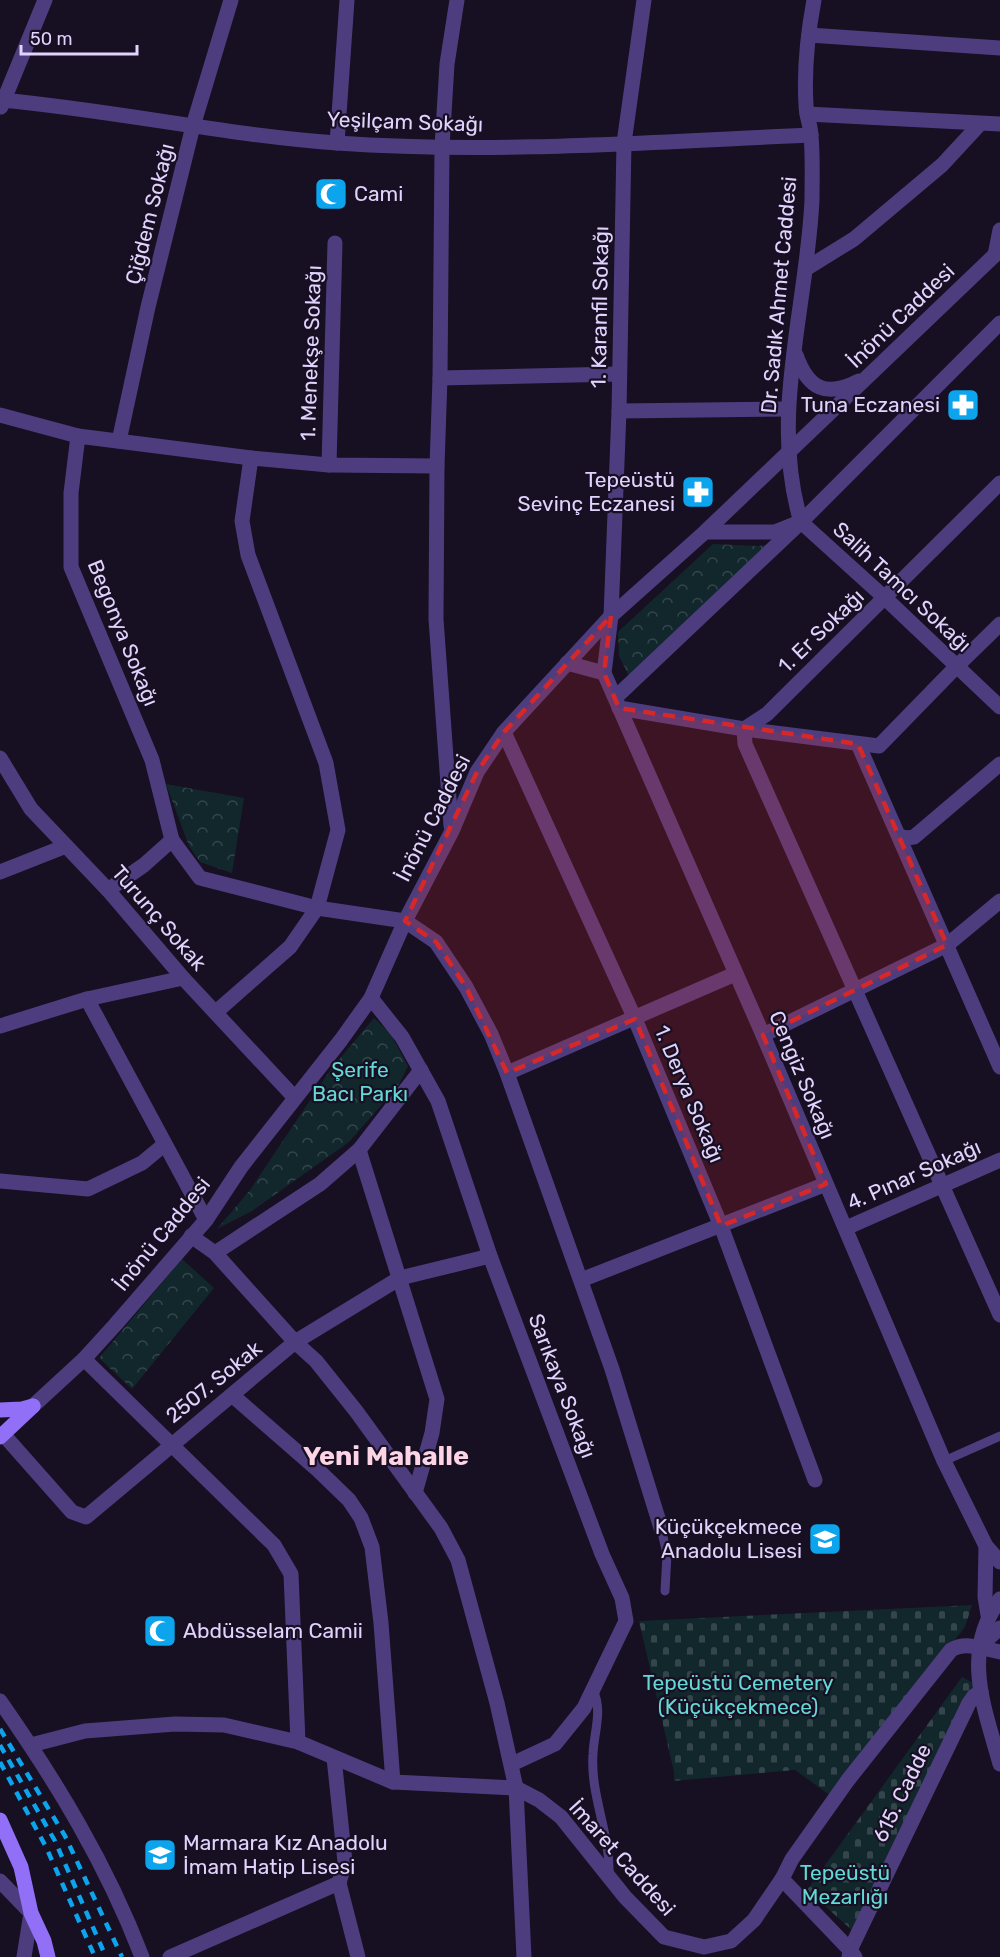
<svg xmlns="http://www.w3.org/2000/svg" width="1000" height="1957" font-family="Rubik,sans-serif">
<defs>
<pattern id="forest-crowns" width="20" height="18" patternUnits="userSpaceOnUse" patternTransform="scale(1.5)"><rect width="20" height="18" fill="#12272c"/><path d="M2 6a3 3 0 1 1 6 0M12 15a3 3 0 1 1 6 0" fill="none" stroke="#34454c"/></pattern>
<pattern id="cemetery-stones" width="16" height="16" patternUnits="userSpaceOnUse" patternTransform="scale(1.5)"><rect width="16" height="16" fill="#12272c"/><path d="M2 7V4a2 2 0 0 1 4 0v3zM10 15v-3a2 2 0 0 1 4 0v3z" fill="#34454c"/></pattern>
</defs>
<rect width="100%" height="100%" fill="#170f22"/>
<g fill="url(#forest-crowns)">
<path d="M713,544l45,2 14,-2 -143,132 -10,-20 -1,-24z"/>
<path d="M166,784l78,14 -12,75 -32,-11 -11,-16z"/>
<path d="M374,1018l16,15 18,33 -10,20 -49,56 -97,69 -35,18 33,-39 81,-121z"/>
<path d="M182,1259l32,29 -82,101 -33,-31z"/>
</g>
<g fill="url(#cemetery-stones)">
<path d="M972,1605l-7,22 -134,169 -36,-26 -121,11v-9l-35,-151z"/>
<path d="M962,1677l15,8 -123,247 -47,-42z"/>
</g>
<g fill="none" stroke-linecap="round" stroke-linejoin="round">
<g stroke="#4e3d7e" stroke-width="9">
<path d="M944,1461l56,-25"/>
<path d="M661,1528l6,26 -2,37"/>
<path d="M593,1690c10,20 1,42 0,64 -3,42 18,81 16,122"/>
</g>
<g stroke="#4e3d7e" stroke-width="15">
<path d="M809,35l191,13"/>
<path d="M0,100c113,10 224,35 337,43 157,11 317,-1 474,-8"/>
<path d="M1,107l44,-107"/>
<path d="M807,114l193,10"/>
<path d="M337,143l10,-143"/>
<path d="M995,255l5,-25"/>
<path d="M807,268l47,-29 88,-74 38,-41"/>
<path d="M440,378l179,-4"/>
<path d="M619,411l168,-2"/>
<path d="M0,415l78,21 173,22 78,7 108,1"/>
<path d="M78,436l-7,57v74l81,193 20,80"/>
<path d="M119,441l29,-134 45,-181 38,-126"/>
<path d="M329,465l6,-222"/>
<path d="M1000,483l-233,231 -23,15 1,15 255,571"/>
<path d="M611,616l8,-205 5,-268 20,-143"/>
<path d="M956,667l44,-43"/>
<path d="M504,732l131,287 86,207 94,254"/>
<path d="M858,744l142,323"/>
<path d="M0,758l31,51 77,81 75,88 112,120"/>
<path d="M899,836l7,2 8,-1 86,-73"/>
<path d="M0,872l66,-26"/>
<path d="M108,890l36,-25 28,-25 28,38 117,30 88,13 31,21 30,45 25,47 16,39 105,296 49,159"/>
<path d="M371,998l31,39 36,64 52,155 112,298 20,44 4,23 -42,87 -29,36 -43,20"/>
<path d="M87,999l119,221"/>
<path d="M216,1012l74,-65 27,-39 21,-78 -12,-67 -78,-208 -6,-34 9,-63"/>
<path d="M0,1026l87,-27 96,-21"/>
<path d="M763,1035l184,-90 53,-44"/>
<path d="M507,1073l228,-99"/>
<path d="M359,1150l78,249 -5,34 -17,60"/>
<path d="M0,1181l88,8 54,-26 23,-19"/>
<path d="M846,1228l154,-68"/>
<path d="M191,1236l24,17 80,89 21,19 40,50 85,117 17,32 39,143 19,85 8,169"/>
<path d="M215,1253l105,-69 39,-34 62,-80"/>
<path d="M581,1280l245,-96"/>
<path d="M84,1359l190,186 17,29 7,168"/>
<path d="M232,1395l86,75 31,30 12,18 11,29 9,76 12,159"/>
<path d="M3,1434l69,78 14,5 209,-175 105,-64 90,-22"/>
<path d="M782,1879l68,71 5,7"/>
<path d="M339,1883l19,74"/>
<path d="M170,1957l169,-74 6,-21 -11,-104"/>
<path d="M849,1957l1,-7 119,-247 5,-7 7,-4"/>
</g>
<g stroke="#4e3d7e" stroke-width="15">
<path d="M796,355c12,34 30,43 63,26"/>
<path d="M801,522c-32,-106 6,-214 11,-322 0,-21 1,-43 -1,-64 0,-10 -5,-20 -5,-31 -2,-33 2,-73 8,-105"/>
<path d="M801,522l84,76 115,109"/>
<path d="M705,532h70l20,-8"/>
<path d="M611,616l-7,57 159,362 181,426 42,85 14,16"/>
<path d="M567,663l37,10"/>
<path d="M616,697l185,-175 199,-199"/>
<path d="M619,708l125,21 135,17 77,-79"/>
<path d="M451,826l-15,-207 1,-153 3,-88 2,-231 5,-83 10,-64"/>
<path d="M33,1406l51,-47 31,-34 91,-105 35,-53 100,-127 30,-42 34,-77 47,-90 25,-59 27,-40 107,-116 94,-84 295,-282"/>
<path d="M986,1546l-1,51 3,18"/>
<path d="M1000,1599c-39,54 -16,107 0,165"/>
<path d="M979,1647l21,-19"/>
<path d="M0,1701c56,80 107,164 142,256"/>
<path d="M31,1745l54,-14 90,-7 49,1 74,17 95,40 123,6 23,12 22,17 64,80 39,40 40,10 27,-6 23,-21 28,-41 10,-20 56,-79 103,-130c15,-9 33,-1 49,2"/>
<path d="M0,1881l31,32 -7,44"/>
</g>
<g stroke="#926ff7" stroke-width="15">
<path d="M0,1410l22,-1 11,-3"/>
<path d="M0,1437l33,-31"/>
<path d="M0,1820l21,47 10,46 13,28 4,16"/>
</g>
<g stroke="#0da4ee" stroke-width="4.5" stroke-dasharray="9 8" stroke-linecap="butt">
<path d="M0,1729l65,107 57,121"/>
<path d="M0,1745l55,96 51,116"/>
<path d="M0,1762l46,85 49,110"/>
</g>
</g>
<path fill="#d62828" fill-opacity="0.2" stroke="#d62828" stroke-width="4.5" stroke-dasharray="12 8" stroke-linejoin="round" d="M611,616l-7,57 15,35 239,36 89,201 -184,90 63,149 -105,42 -86,-207 -128,54 -41,-86 -30,-45 -31,-21 72,-149 27,-40z"/>
<defs>
<g id="mosque-square" transform="scale(1.725)"><rect x="-9" y="-9" width="18" height="18" rx="4" fill="#0da4ee" stroke="#170f22"/><path d="M3.5-4.9A6 6 0 1 0 3.5 4.9A5 5 0 1 1 3.5-4.9Z" fill="#fff"/></g>
<g id="pharmacy-square" transform="scale(1.725)"><rect x="-9" y="-9" width="18" height="18" rx="4" fill="#0da4ee" stroke="#170f22"/><path d="M-2-6h4v4h4v4h-4v4h-4v-4h-4v-4h4Z" fill="#fff"/></g>
<g id="school-square" transform="scale(1.725)"><rect x="-9" y="-9" width="18" height="18" rx="4" fill="#0da4ee" stroke="#170f22"/><path d="M0-5L7-2L0 1L-7-2ZM-4 1L0 2.5L4 1V4Q0 6-4 4Z" fill="#fff"/></g>
</defs>
<g fill-rule="evenodd">
<use href="#mosque-square" x="331" y="194"/>
<use href="#pharmacy-square" x="963" y="405"/>
<use href="#pharmacy-square" x="698" y="492"/>
<use href="#school-square" x="825" y="1539"/>
<use href="#mosque-square" x="160" y="1631"/>
<use href="#school-square" x="160" y="1855"/>
</g>
<g text-anchor="middle" stroke-width="4.5" stroke-linejoin="round" paint-order="stroke">
<g font-size="21" fill="#e1d3fd" stroke="#170f22">
<text transform="translate(405 122) rotate(2)" y="7">Yeşilçam Sokağı</text>
<text transform="translate(150 214) rotate(-76)" y="7">Çiğdem Sokağı</text>
<text transform="translate(779 295) rotate(-85)" y="7">Dr. Sadık Ahmet Caddesi</text>
<text transform="translate(600 307) rotate(-89)" y="7">1. Karanfil Sokağı</text>
<text transform="translate(901 316) rotate(-44)" y="7">İnönü Caddesi</text>
<text transform="translate(311 353) rotate(-88)" y="7">1. Menekşe Sokağı</text>
<text transform="translate(902 587) rotate(43)" y="7">Salih Tamcı Sokağı</text>
<text transform="translate(821 631) rotate(-44)" y="7">1. Er Sokağı</text>
<text transform="translate(123 633) rotate(68)" y="7">Begonya Sokağı</text>
<text transform="translate(433 818) rotate(-63)" y="7">İnönü Caddesi</text>
<text transform="translate(159 918) rotate(49)" y="7">Turunç Sokak</text>
<text transform="translate(802 1075) rotate(67)" y="7">Cengiz Sokağı</text>
<text transform="translate(689 1094) rotate(67)" y="7">1. Derya Sokağı</text>
<text transform="translate(914 1175) rotate(-24)" y="7">4. Pınar Sokağı</text>
<text transform="translate(162 1234) rotate(-51)" y="7">İnönü Caddesi</text>
<text transform="translate(214 1382) rotate(-39)" y="7">2507. Sokak</text>
<text transform="translate(562 1386) rotate(69)" y="7">Sarıkaya Sokağı</text>
<text transform="translate(902 1793) rotate(-64)" y="7">615. Cadde</text>
<text transform="translate(622 1858) rotate(48)" y="7">İmaret Caddesi</text>
</g>
<g font-size="21" fill="#e1d3fd" stroke="#170f22" text-anchor="start">
<text x="354" y="201">Cami</text>
<text x="940" y="412" text-anchor="end">Tuna Eczanesi</text>
<text x="675" y="487" text-anchor="end">Tepeüstü<tspan x="675" dy="24">Sevinç Eczanesi</tspan></text>
<text x="802" y="1534" text-anchor="end">Küçükçekmece<tspan x="802" dy="24">Anadolu Lisesi</tspan></text>
<text x="183" y="1638">Abdüsselam Camii</text>
<text x="183" y="1850">Marmara Kız Anadolu<tspan x="183" dy="24">İmam Hatip Lisesi</tspan></text>
</g>
<g font-size="21" fill="#63d8d6" stroke="#170f22">
<text x="360" y="1077">Şerife<tspan x="360" dy="24">Bacı Parkı</tspan></text>
<text x="738" y="1690">Tepeüstü Cemetery<tspan x="738" dy="24">(Küçükçekmece)</tspan></text>
<text x="845" y="1880">Tepeüstü<tspan x="845" dy="24">Mezarlığı</tspan></text>
</g>
<g font-size="27" font-weight="bold" fill="#fdd4e5" stroke="#170f22">
<text x="386" y="1465">Yeni Mahalle</text>
</g>
</g>
<path d="M21 45v9h116v-9" fill="none" stroke="#e1d3fd" stroke-width="3"/>
<text x="30" y="45" font-size="18" fill="#e1d3fd" stroke="#170f22" stroke-width="4.5" paint-order="stroke">50 m</text>
</svg>
